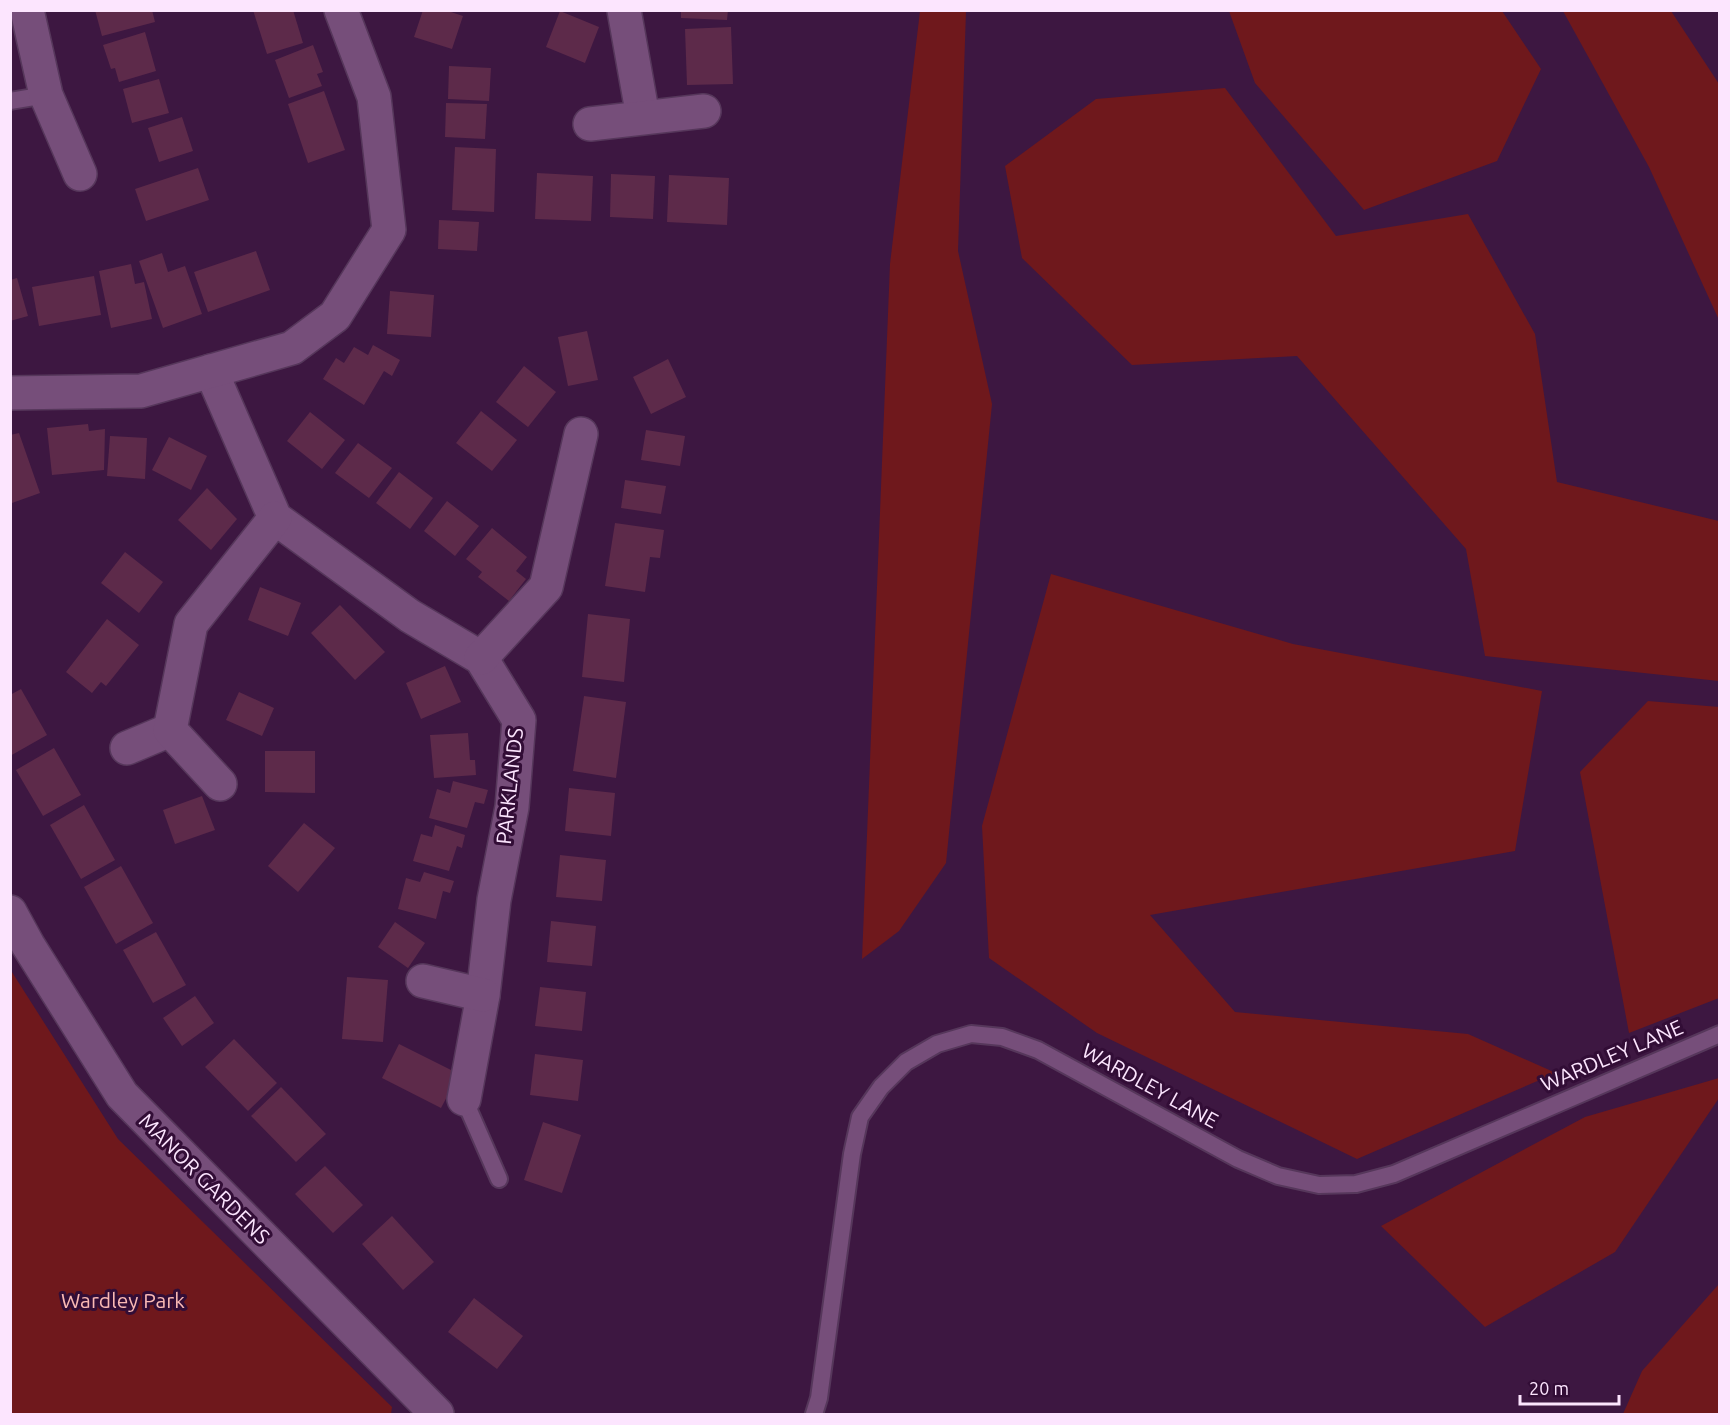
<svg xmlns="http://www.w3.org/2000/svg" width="1730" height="1425" font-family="Ubuntu,sans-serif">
<rect width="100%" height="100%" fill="#3d1741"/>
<g fill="#6f181c">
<path d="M920,11h46l-8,240 34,153 -46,459 -47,68 -37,28 28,-695z"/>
<path d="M1229,11h273l39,58 -44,92 -133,49 -109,-127z"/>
<path d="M1563,11h108l48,73v236l-70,-153z"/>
<path d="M1225,88l111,148 132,-22 67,120 22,148 162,39v160l-234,-25 -19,-107 -169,-193 -165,9 -110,-107 -17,-92 91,-67z"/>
<path d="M1051,574l242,70 249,47 -27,160 -365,64 85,97 233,22 88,39 -199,86 -260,-126 -108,-75 -7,-132z"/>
<path d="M1648,701l71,6v291l-90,35 -49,-261z"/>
<path d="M10,969l108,170 274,268 -1,7h-380z"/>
<path d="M1719,1078v20l-104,154 -130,75 -104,-101 204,-109z"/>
<path d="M1719,1284v130h-96l19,-43z"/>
</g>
<g fill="#5d2a4a">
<path d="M95,10h57l3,12 -53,14z"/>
<path d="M253,10h40l10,33 -36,11z"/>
<path d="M423,10h22l18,6 -11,33 -38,-12z"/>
<path d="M681,10h47l-1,10 -46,-2z"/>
<path d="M560,11l39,16 -14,36 -39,-16z"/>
<path d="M731,27l2,57 -46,1 -2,-56z"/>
<path d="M145,32l11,39 -37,11 -4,-14 -4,1 -8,-24z"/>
<path d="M313,45l10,27 -6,2 5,12 -33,12 -14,-38z"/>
<path d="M449,66l42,2 -2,33 -41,-2z"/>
<path d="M159,79l10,34 -37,10 -9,-34z"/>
<path d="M324,91l21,59 -37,13 -20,-59z"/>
<path d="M446,103l41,1 -2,35 -40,-2z"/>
<path d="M182,117l11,34 -34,11 -11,-34z"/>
<path d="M455,147l41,2 -2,63 -42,-2z"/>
<path d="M198,168l11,32 -63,21 -11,-32z"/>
<path d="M537,173l56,3 -2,45 -56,-2z"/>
<path d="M611,174l44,2 -2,43 -43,-2z"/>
<path d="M669,175l60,3 -2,47 -60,-3z"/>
<path d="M439,220l40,2 -2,29 -39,-2z"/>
<path d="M256,251l14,39 -62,22 -14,-40z"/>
<path d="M162,253l6,19 17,-6 17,48 -39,14 -24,-67z"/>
<path d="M131,264l4,20 9,-2 8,37 -41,9 -12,-57z"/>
<path d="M94,276l7,39 -62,11 -7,-39z"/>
<path d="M17,278l11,38 -18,5v-41z"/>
<path d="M390,291l44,4 -3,42 -44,-3z"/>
<path d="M587,331l11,49 -30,6 -10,-49z"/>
<path d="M373,345l27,15 -8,16 -8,-5 -20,34 -41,-26 13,-21 8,5 10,-16 14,8z"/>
<path d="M668,359l18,38 -35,17 -18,-37z"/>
<path d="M524,366l32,26 -28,35 -32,-25z"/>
<path d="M481,411l36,29 -25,31 -36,-28z"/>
<path d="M310,412l35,28 -23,29 -35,-28z"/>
<path d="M88,424l1,7 16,-2 -1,41 -52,5 -5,-47z"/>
<path d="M646,430l39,6 -5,30 -39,-6z"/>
<path d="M19,433l21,60 -28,10 -2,-68z"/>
<path d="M110,436l37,2 -2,41 -38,-3z"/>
<path d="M169,437l38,19 -16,34 -39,-20z"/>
<path d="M358,443l34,25 -23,30 -34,-25z"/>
<path d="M399,472l34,26 -23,31 -34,-26z"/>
<path d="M625,480l41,6 -5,28 -40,-6z"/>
<path d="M207,488l30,31 -26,31 -33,-30z"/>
<path d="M447,501l32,25 -24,30 -31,-25z"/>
<path d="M615,523l49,7 -4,28 -10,-1 -5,35 -40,-6z"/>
<path d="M492,528l35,29 -11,14 10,8 -17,22 -31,-24 4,-5 -16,-13z"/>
<path d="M125,552l38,30 -24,31 -38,-30z"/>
<path d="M260,587l41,16 -13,33 -40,-16z"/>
<path d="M340,605l45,47 -30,28 -44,-47z"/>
<path d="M588,614l42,5 -6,63 -42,-5z"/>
<path d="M107,619l32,26 -33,41 -5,-4 -9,11 -26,-21z"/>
<path d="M445,666l16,36 -40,17 -15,-36z"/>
<path d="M21,689l26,46 -37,21v-61z"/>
<path d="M239,692l35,16 -12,28 -36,-16z"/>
<path d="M584,696l42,6 -10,76 -43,-7z"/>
<path d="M468,733l2,27h5l1,15 -42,3 -4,-43z"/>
<path d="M54,748l27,47 -38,21 -27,-46z"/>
<path d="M265,751h50v42l-50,-1z"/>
<path d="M453,781l35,9 -4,14 -9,-2 -8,26 -38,-10 8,-29 13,4z"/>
<path d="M569,788l46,5 -4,43 -46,-5z"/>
<path d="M202,796l13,34 -40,14 -12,-34z"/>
<path d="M84,805l31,55 -34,19 -31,-54z"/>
<path d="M304,823l31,25 -37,44 -30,-26z"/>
<path d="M435,825l30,10 -3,13 -5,-2 -8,25 -36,-10 8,-27 11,3z"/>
<path d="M560,855l46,5 -4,41 -46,-4z"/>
<path d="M121,866l32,57 -37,21 -32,-57z"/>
<path d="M424,872l30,9 -4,12 -7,-2 -7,28 -38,-10 8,-31 14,4z"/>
<path d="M551,921l45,5 -4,40 -45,-4z"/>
<path d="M395,922l30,21 -17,25 -30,-21z"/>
<path d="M156,932l30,53 -33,18 -30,-53z"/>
<path d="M347,977l41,3 -5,62 -41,-3z"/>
<path d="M540,987l46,5 -4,39 -47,-5z"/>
<path d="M195,996l19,27 -32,23 -19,-28z"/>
<path d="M234,1039l43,44 -29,28 -43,-44z"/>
<path d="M399,1044l60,30 -18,34 -59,-30z"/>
<path d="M535,1054l48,6 -5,41 -48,-6z"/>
<path d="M281,1087l45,47 -30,28 -45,-46z"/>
<path d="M543,1122l38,13 -19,58 -38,-13z"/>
<path d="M325,1166l38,39 -30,28 -38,-39z"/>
<path d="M392,1216l42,46 -31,28 -41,-46z"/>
<path d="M474,1298l49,38 -26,33 -49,-37z"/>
</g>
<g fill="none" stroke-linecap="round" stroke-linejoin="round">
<g stroke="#56375b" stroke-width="20">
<g id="lane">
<path d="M10,101l36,-6"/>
<path d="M464,1099l35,80"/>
<path d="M814,1414l5,-16 33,-244 8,-37 21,-30 25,-25 31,-18 34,-10 31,3 36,13 200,109 40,17 41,9 37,-1 38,-10 326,-140"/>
</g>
</g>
<g stroke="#56375b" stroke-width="36">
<g id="street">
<path d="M27,10l19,85 34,79"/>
<path d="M624,10l19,107"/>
<path d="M590,124l114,-13"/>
<path d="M211,371l64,147 135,98 71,42 38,62 -7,87 -18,93 -11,95 -19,104"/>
<path d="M10,393l131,-2 151,-43 43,-32 54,-86 -15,-133 -33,-87"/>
<path d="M481,658l65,-71 35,-153"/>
<path d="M127,748l43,-18"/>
<path d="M220,784l-50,-54 21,-106 84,-106"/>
<path d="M10,912l18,33 94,150 315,319"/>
<path d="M423,981l60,14"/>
</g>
</g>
<use href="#lane" stroke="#764e7a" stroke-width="16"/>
<use href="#street" stroke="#764e7a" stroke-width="33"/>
</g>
<g text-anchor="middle" stroke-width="6" stroke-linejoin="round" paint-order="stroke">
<g font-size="21" fill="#fce5fe" stroke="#320d36">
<text transform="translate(510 786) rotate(-84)" y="7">PARKLANDS</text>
<text transform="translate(1612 1056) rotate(-23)" y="7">WARDLEY LANE</text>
<text transform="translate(1150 1086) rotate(29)" y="7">WARDLEY LANE</text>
<text transform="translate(204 1179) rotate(45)" y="7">MANOR GARDENS</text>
</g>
<g font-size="21" fill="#fab9b4" stroke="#320d36">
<text x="123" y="1308">Wardley Park</text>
</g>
</g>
<rect width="1730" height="1425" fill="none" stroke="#fce5fe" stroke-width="24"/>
<path d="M1520 1395v9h99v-9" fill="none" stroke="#fce5fe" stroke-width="3"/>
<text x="1529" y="1395" font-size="18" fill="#fce5fe" stroke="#320d36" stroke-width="4.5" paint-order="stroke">20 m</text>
</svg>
